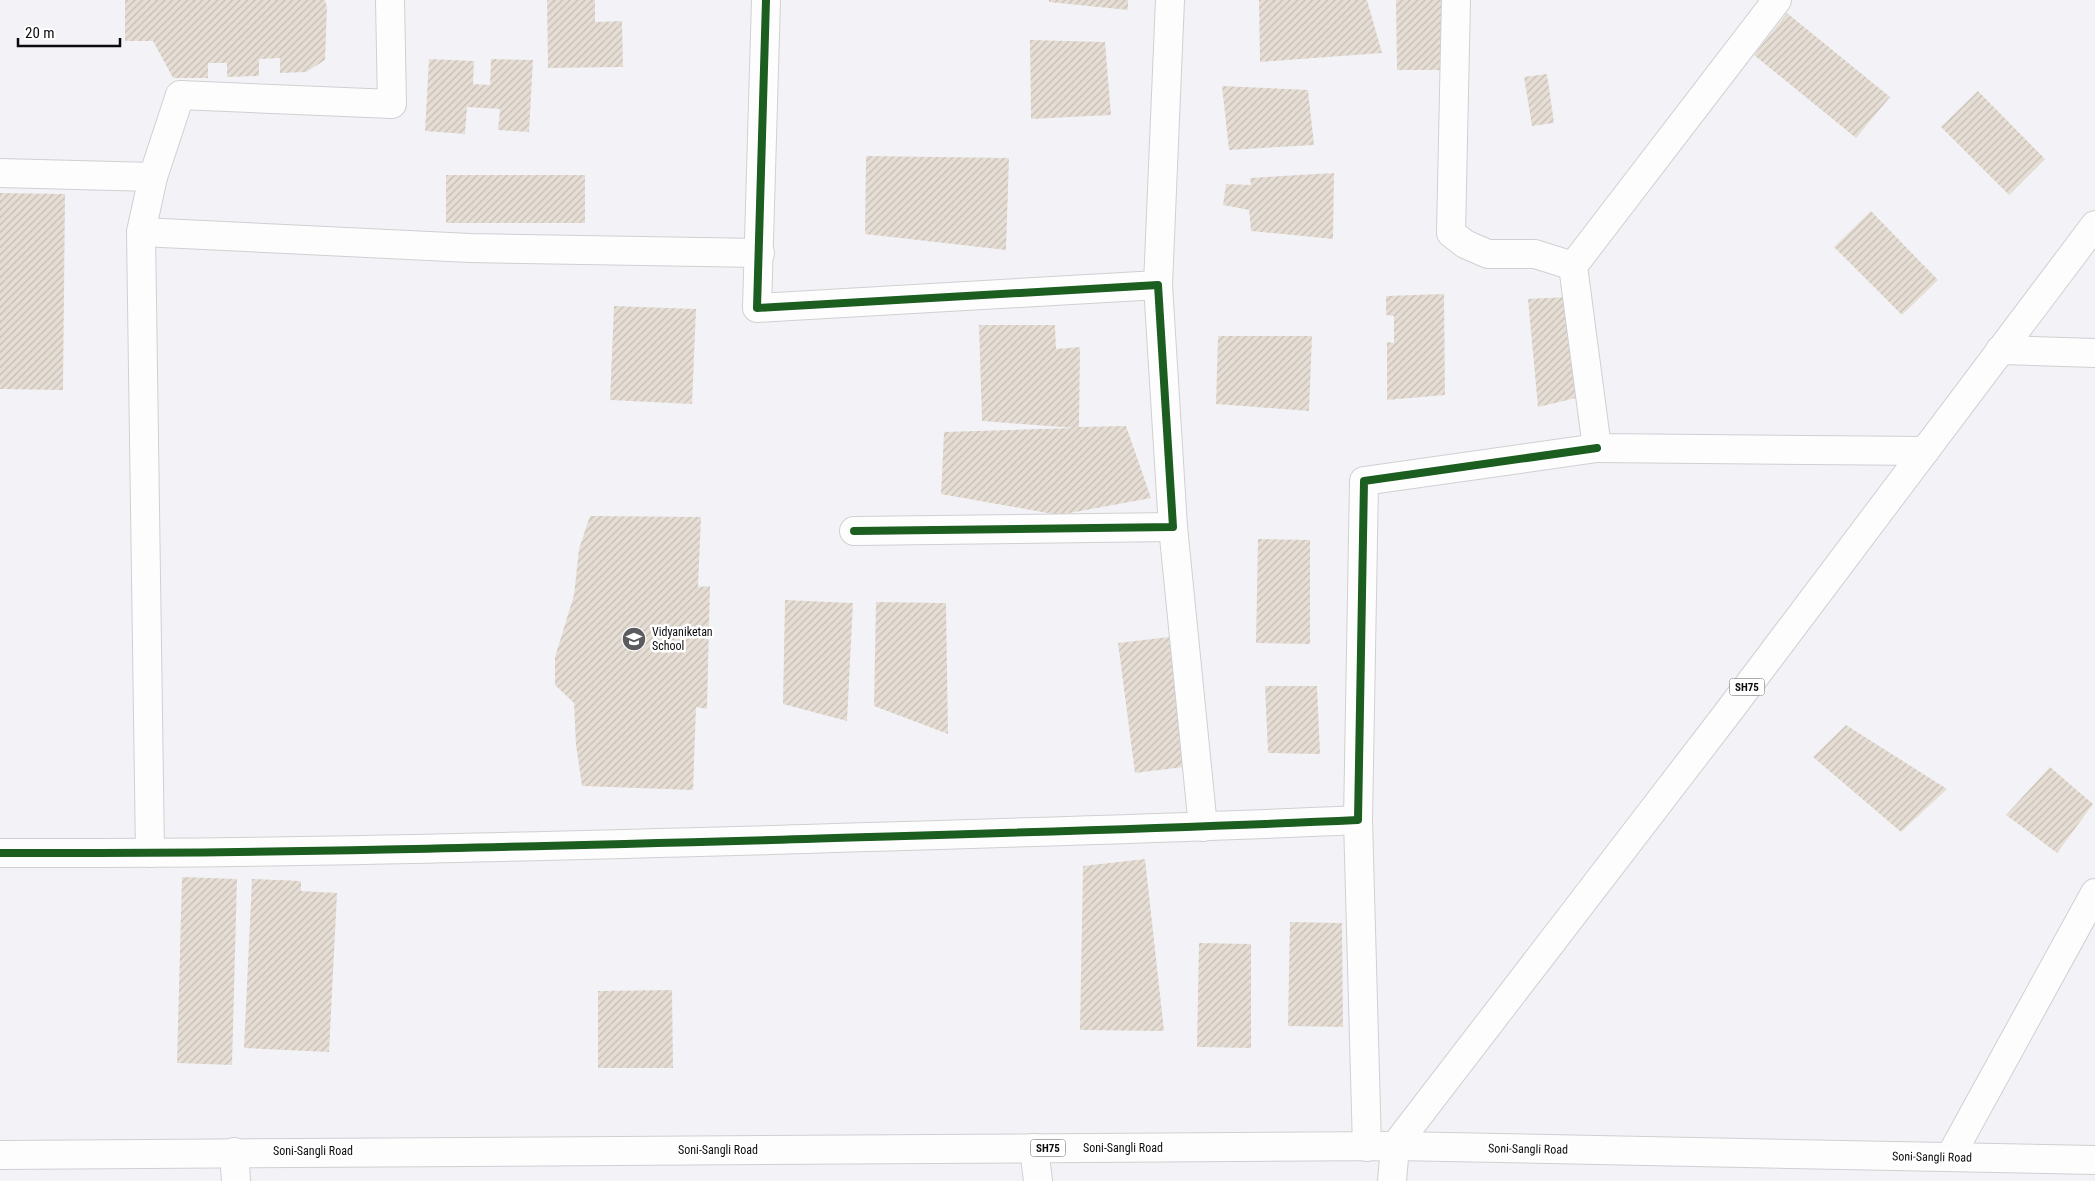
<svg xmlns="http://www.w3.org/2000/svg" width="2095" height="1181" font-family="'Roboto Condensed',sans-serif">
<defs>
<pattern id="building-hatch" width="6" height="6" patternUnits="userSpaceOnUse" patternTransform="scale(1.25)"><rect width="6" height="6" fill="#e6ded4"/><path d="M-1 1l2-2M0 6l6-6M5 7l2-2" fill="none" stroke="#c4bdb5"/></pattern>
</defs>
<rect width="100%" height="100%" fill="#f3f3f7"/>
<g fill="url(#building-hatch)">
<path d="M125,0h200l2,7 -2,53 -19,12 -26,1v-15l-21,1v17l-32,1v-14h-19v15h-35l-20,-37h-28z"/>
<path d="M547,0h48v22l27,-1 1,46 -75,1z"/>
<path d="M1049,0h79v10l-79,-8z"/>
<path d="M1259,0h108l15,53 -122,9z"/>
<path d="M1396,0h51l1,70h-51z"/>
<path d="M1787,13l103,84 -34,41 -102,-83z"/>
<path d="M1030,40l75,2 6,73 -80,4z"/>
<path d="M429,59l45,2 -1,23 17,1 1,-26 42,1 -4,72 -31,-2 2,-21 -33,-2 -2,27 -40,-3z"/>
<path d="M1547,74l7,49 -22,3 -8,-49z"/>
<path d="M1222,86l86,4 6,55 -85,5z"/>
<path d="M1978,91l67,68 -36,36 -68,-68z"/>
<path d="M866,156l143,2 -3,92 -141,-16z"/>
<path d="M1334,173l-1,66 -82,-8 -2,-21 -26,-5 3,-21 25,1 -1,-7z"/>
<rect x="446" y="175" width="139" height="48"/>
<path d="M0,193l65,1 -2,196 -63,-1z"/>
<path d="M1871,211l67,69 -36,35 -68,-68z"/>
<path d="M1444,294l1,101 -58,5v-58l7,1v-27l-8,-1v-19z"/>
<path d="M1569,297l11,100 -42,10 -10,-108z"/>
<path d="M614,306l82,3 -4,95 -82,-4z"/>
<path d="M979,325h76l1,24 24,-2 -1,80 47,-1 25,72 -92,17 -118,-21 3,-62 130,-4 -92,-7z"/>
<path d="M1218,336h94l-3,75 -93,-7z"/>
<path d="M590,516l111,1 -3,70 12,-1 -3,123 -11,-2 -3,83 -111,-4 -6,-41 -2,-42 -19,-18v-28l19,-62 5,-46z"/>
<path d="M1258,539l52,1v104l-54,-1z"/>
<path d="M785,600l68,3 -6,118 -64,-17z"/>
<path d="M876,602l70,1 2,131 -74,-28z"/>
<path d="M1169,637l15,130 -49,6 -17,-130z"/>
<path d="M1265,686h52l3,68 -52,-1z"/>
<path d="M1846,725l101,64 -46,43 -88,-75z"/>
<path d="M2050,767l43,37 -36,49 -51,-38z"/>
<path d="M1145,859l19,172 -84,-1 3,-164z"/>
<path d="M182,877l55,2 -5,186 -55,-2z"/>
<path d="M252,879l49,2v10l36,2 -8,159 -85,-4z"/>
<path d="M1290,922l52,1 1,104 -55,-1z"/>
<path d="M1199,943l52,1v104l-54,-1z"/>
<path d="M672,990l1,78h-75v-77z"/>
</g>
<g fill="none" stroke-linecap="round" stroke-linejoin="round">
<g stroke="#d0d0d3" stroke-width="30">
<g id="minor">
<path d="M766,0l-9,308 401,-23 15,242 -319,4"/>
<path d="M1456,0l-5,233 14,11 23,10h47l38,12"/>
<path d="M1777,0l-204,266 24,182 328,3"/>
<path d="M0,173l153,4"/>
<path d="M141,232l329,16 290,5"/>
<path d="M1158,285l12,-285"/>
<path d="M2000,350l95,3"/>
<path d="M1173,527l30,300"/>
<path d="M1358,820l9,327"/>
<path d="M0,853c257,1 514,-6 771,-13 196,-6 392,-11 587,-20l6,-339 233,-33"/>
<path d="M150,853l-9,-621 12,-55 27,-82 212,9 -2,-104"/>
<path d="M1034,1148l4,33"/>
<path d="M234,1152l2,29"/>
<path d="M1950,1157l145,-264"/>
</g>
</g>
<g stroke="#d0d0d3" stroke-width="30">
<path id="secondary" d="M1392,1181l3,-35"/>
</g>
<g stroke="#d0d0d3" stroke-width="30">
<g id="primary">
<path d="M1395,1146l331,-431 369,-490"/>
<path d="M0,1155l1395,-9 700,14"/>
</g>
</g>
<use href="#minor" stroke="#fdfdfe" stroke-width="28"/>
<use href="#secondary" stroke="#fdfdfe" stroke-width="28"/>
<use href="#primary" stroke="#fdfdfe" stroke-width="28"/>
<g stroke="#fff" stroke-width="11">
<g id="cycleway">
<path d="M766,0l-9,308 401,-23 15,242 -319,4"/>
<path d="M0,853c257,1 514,-6 771,-13 196,-6 392,-11 587,-20l6,-339 233,-33"/>
</g>
</g>
<use href="#cycleway" stroke="#1b5e20" stroke-width="8"/>
</g>
<defs>
<g id="school-disc" transform="scale(1.25)"><circle r="9.5" fill="#5c5c60" stroke="#fff"/><path d="M0-5L7-2L0 1L-7-2ZM-4 1L0 2.5L4 1V4Q0 6-4 4Z" fill="#fff"/></g>
</defs>
<g fill-rule="evenodd">
<use href="#school-disc" x="634" y="639"/>
</g>
<g text-anchor="middle" stroke-width="5" stroke-linejoin="round" paint-order="stroke">
<g fill="#fff" stroke="#545456" stroke-width="1">
<rect x="1729.5" y="678.5" width="35" height="17" rx="4"/>
<rect x="1030.5" y="1139.5" width="35" height="17" rx="4"/>
</g>
<g font-size="11" font-weight="bold" fill="#0b0b0e">
<text x="1747" y="691">SH75</text>
<text x="1048" y="1152">SH75</text>
</g>
<g font-size="12" fill="#0b0b0e" stroke="#fff" text-anchor="start">
<text x="652" y="636">Vidyaniketan<tspan x="652" dy="14">School</tspan></text>
</g>
<g font-size="12" fill="#0b0b0e" stroke="#fff">
<text x="1123" y="1152">Soni-Sangli Road</text>
<text transform="translate(1528 1149) rotate(1)" y="4">Soni-Sangli Road</text>
<text x="718" y="1154">Soni-Sangli Road</text>
<text x="313" y="1155">Soni-Sangli Road</text>
<text transform="translate(1932 1157) rotate(1)" y="4">Soni-Sangli Road</text>
</g>
</g>
<path d="M18 38v8h102v-8" fill="none" stroke="#0b0b0e" stroke-width="2.5"/>
<text x="25" y="38" font-size="15" fill="#0b0b0e" stroke="#ffffff" stroke-width="4" paint-order="stroke">20 m</text>
</svg>
